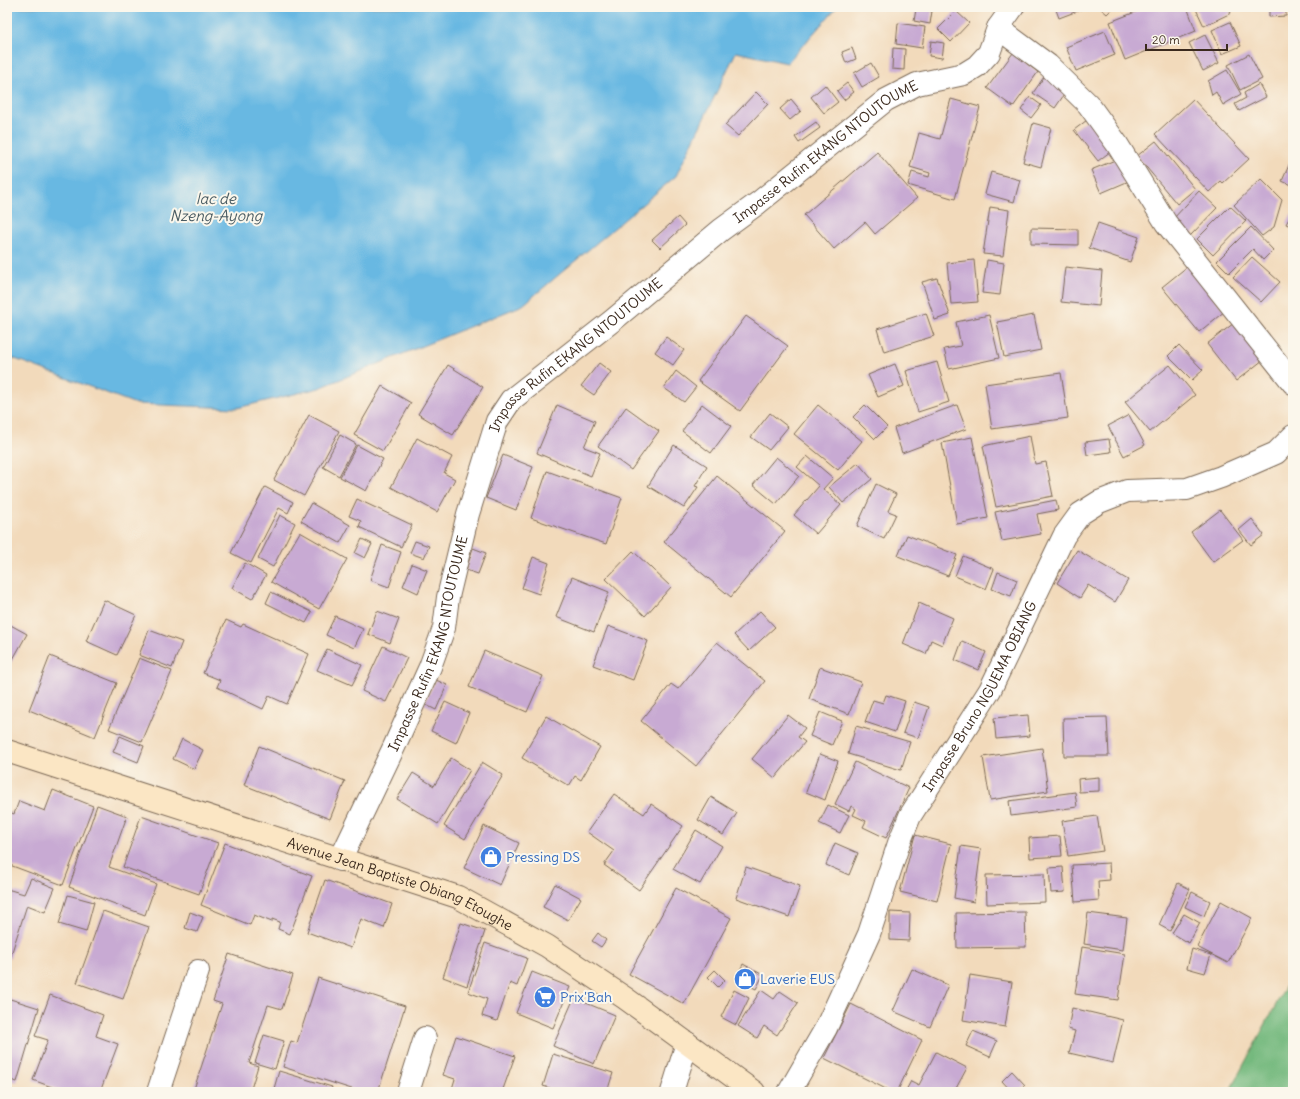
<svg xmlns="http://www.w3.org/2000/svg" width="1300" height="1099" font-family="Delius,sans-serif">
<rect width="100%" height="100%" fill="#fbf7ec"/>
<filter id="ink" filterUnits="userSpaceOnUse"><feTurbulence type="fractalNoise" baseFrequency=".025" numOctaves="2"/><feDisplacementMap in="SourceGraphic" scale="8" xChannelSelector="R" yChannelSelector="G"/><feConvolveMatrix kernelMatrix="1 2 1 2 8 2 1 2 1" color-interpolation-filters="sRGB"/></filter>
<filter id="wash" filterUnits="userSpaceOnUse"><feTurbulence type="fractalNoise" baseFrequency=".012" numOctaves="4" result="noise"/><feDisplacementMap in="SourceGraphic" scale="16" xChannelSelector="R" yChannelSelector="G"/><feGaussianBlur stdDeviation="0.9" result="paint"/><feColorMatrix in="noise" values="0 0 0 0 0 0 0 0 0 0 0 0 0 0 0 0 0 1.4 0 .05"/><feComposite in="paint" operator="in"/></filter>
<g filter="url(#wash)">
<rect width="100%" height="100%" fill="#f2dabb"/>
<path fill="#74b97e" stroke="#58724e" d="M1293,973v119h-64z"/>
<path fill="#67b8e2" stroke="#517180" d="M7,7h830l-50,56 -51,-11 -60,124 -153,129 -204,83 -82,20 -101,-4 -129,-48z"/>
<g id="blocks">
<g fill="#c8aad3">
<path d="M1055,7h33l-29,11z"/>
<path d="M1099,7h15l-7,7z"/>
<path d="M1148,7h39l9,24 -71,29 -15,-38z"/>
<path d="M1195,7h33l3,6 -27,13z"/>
<path d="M1269,7h17v9l-17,1z"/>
<path d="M916,9l16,2 -2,13 -16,-3z"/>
<path d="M956,11l13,12 -18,19 -13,-13z"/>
<path d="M1230,22l11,24 -19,8 -10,-24z"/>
<path d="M898,23l27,4 -3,21 -26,-4z"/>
<path d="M1105,31l10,24 -39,16 -10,-24z"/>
<path d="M1205,35l14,28 -16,8 -14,-28z"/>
<path d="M931,41l13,2 -2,15 -13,-2z"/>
<path d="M852,48l4,11 -10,4 -4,-11z"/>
<path d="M893,48l12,1 -1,21 -12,-1z"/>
<path d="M1013,53l25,19 -25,35 -26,-19z"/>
<path d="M1249,54l13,25 -22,11 -12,-25z"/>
<path d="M871,63l8,14 -17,10 -8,-14z"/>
<path d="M1227,70l14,24 -18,11 -7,-13 -4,3 -4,-14z"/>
<path d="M1046,74l22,15 -13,19 -22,-15z"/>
<path d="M847,83l7,9 -10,8 -7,-9z"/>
<path d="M1259,84l7,13 -27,14 -4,-7 11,-6 -2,-5z"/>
<path d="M825,85l13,17 -14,11 -13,-16z"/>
<path d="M756,92l12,12 -30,32 -13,-11z"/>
<path d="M1030,97l11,8 -10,13 -10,-8z"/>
<path d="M791,99l10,12 -11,9 -10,-11z"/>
<path d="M951,99l29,8 -25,92 -47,-14 4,-13 17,5 1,-4 -20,-6 9,-34 21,6z"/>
<path d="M1193,99l56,60 -26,24 -2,-2 -12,11 -54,-58z"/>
<path d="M1091,117l24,31 -17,13 -24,-31z"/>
<path d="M816,122l4,6 -21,15 -4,-6z"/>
<path d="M1033,123l18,5 -10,39 -18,-5z"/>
<path d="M1156,141l39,48 -18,15 -40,-48z"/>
<path d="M877,152l40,46 -42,36 -10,-12 -31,27 -30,-34z"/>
<path d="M1293,156v30l-11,-5z"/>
<path d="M1120,158l9,23 -28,12 -10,-23z"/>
<path d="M991,172l29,8 -6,22 -29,-8z"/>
<path d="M1261,179l21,21 -8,27 -12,9 -28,-31z"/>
<path d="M1199,191l18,17 -27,28 -18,-16z"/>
<path d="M1230,206l16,15 -33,34 -16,-16z"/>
<path d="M990,207l19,3 -6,46 -20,-2z"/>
<path d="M1291,215l2,1v11l-7,-3z"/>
<path d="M678,217l7,8 -25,23 -8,-8z"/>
<path d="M1098,223l41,14 -9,25 -41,-14z"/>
<path d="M1251,227l22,23 -10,10 -10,-11 -24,24 -12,-12z"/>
<path d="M1031,228l47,1v16l-47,-1z"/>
<path d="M1252,257l28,25 -19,20 -28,-25z"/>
<path d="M974,260l4,42 -27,2 -4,-41z"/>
<path d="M987,260l17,3 -4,32 -18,-2z"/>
<path d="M1188,266l37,45 -26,21 -37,-45z"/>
<path d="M1065,267l37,4 -3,35 -38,-4z"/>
<path d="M937,278l13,37 -15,5 -13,-38z"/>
<path d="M926,313l8,23 -50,16 -7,-23z"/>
<path d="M989,315l10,43 -50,11 -5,-20 17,-3 -5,-24z"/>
<path d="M1034,315l7,35 -37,7 -7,-35z"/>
<path d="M746,316l42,30 -48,65 -42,-30z"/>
<path d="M1234,323l29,37 -27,21 -29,-37z"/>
<path d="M666,337l18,13 -11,15 -18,-13z"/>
<path d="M1179,345l24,25 -11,10 -24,-24z"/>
<path d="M937,362l12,40 -31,10 -12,-41z"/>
<path d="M599,363l12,9 -17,23 -13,-9z"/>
<path d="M895,364l9,22 -26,11 -10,-22z"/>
<path d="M448,365l35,22 -30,48 -35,-21z"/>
<path d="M1170,365l25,30 -45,37 -25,-30z"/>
<path d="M676,371l20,16 -12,15 -20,-14z"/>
<path d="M1061,373l7,45 -76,11 -7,-45z"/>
<path d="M382,386l29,17 -28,48 -29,-16z"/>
<path d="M702,404l29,22 -20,27 -29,-22z"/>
<path d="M557,405l38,16 -11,26 16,6 -9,23 -54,-23z"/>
<path d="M818,405l44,36 -24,29 -44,-36z"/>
<path d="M865,405l22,22 -12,12 -22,-22z"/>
<path d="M957,405l9,24 -64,24 -8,-25z"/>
<path d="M626,407l33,24 -28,39 -33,-24z"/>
<path d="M770,413l18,14 -19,23 -18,-13z"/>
<path d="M309,415l30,16 -35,65 -30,-16z"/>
<path d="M1129,415l16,30 -21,11 -16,-30z"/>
<path d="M340,435l16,9 -17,32 -16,-9z"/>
<path d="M1030,436l5,28 11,-2 7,34 -57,11 -13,-61z"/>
<path d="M972,437l16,81 -31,6 -15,-81z"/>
<path d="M417,438l35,19 -8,16 11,6 -18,33 -46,-25z"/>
<path d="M1109,439l2,13 -24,3 -2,-13z"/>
<path d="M357,445l26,14 -17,32 -26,-14z"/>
<path d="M674,445l33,21 -12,20 3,1 -14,21 -36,-22z"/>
<path d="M503,455l30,12 -17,43 -30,-12z"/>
<path d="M807,456l26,22 -10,11 18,16 -25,29 -22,-19 25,-29 -22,-19z"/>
<path d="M776,457l23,19 -23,28 -23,-19z"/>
<path d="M858,463l14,16 -29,24 -14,-16z"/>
<path d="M547,471l75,27 -16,46 -75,-26z"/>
<path d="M717,476l68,55 -54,66 -67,-55z"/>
<path d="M876,484l20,10 -8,17 8,3 -12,25 -27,-13z"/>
<path d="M265,487l28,15 -5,11 -9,-5 -28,55 -20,-10z"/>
<path d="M357,499l55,26 -11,22 -42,-20 2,-6 -12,-5z"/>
<path d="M1056,500l2,10 -21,4 4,20 -39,7 -7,-29z"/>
<path d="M311,503l39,22 -10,18 -39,-22z"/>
<path d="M1220,510l23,30 -30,22 -22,-30z"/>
<path d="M280,515l15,8 -22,44 -15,-8z"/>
<path d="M1252,519l12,16 -13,10 -12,-15z"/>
<path d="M300,532l47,27 -28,50 -48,-27z"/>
<path d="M907,535l50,20 -9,21 -50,-20z"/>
<path d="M362,539l10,5 -7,14 -10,-5z"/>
<path d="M415,541l14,5 -5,12 -14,-5z"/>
<path d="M382,545l19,7 -12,35 -19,-7z"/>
<path d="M473,548l13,5 -8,21 -12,-4z"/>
<path d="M1077,550l51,30 -13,22 -27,-17 -8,13 -23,-15z"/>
<path d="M633,551l38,36 -26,29 -39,-37z"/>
<path d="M963,556l31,13 -8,20 -31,-13z"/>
<path d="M533,557l16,6 -10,31 -17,-6z"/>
<path d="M245,563l21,12 -14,24 -20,-11z"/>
<path d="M412,564l15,6 -9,23 -15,-7z"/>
<path d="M998,572l19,8 -6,16 -19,-7z"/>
<path d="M572,577l37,15 -15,40 -38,-15z"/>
<path d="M271,592l41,20 -6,11 -40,-20z"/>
<path d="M104,600l32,15 -19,40 -31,-14z"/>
<path d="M919,603l34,15 -11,27 -11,-5 -5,14 -23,-10z"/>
<path d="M377,611l22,8 -9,24 -22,-9z"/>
<path d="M760,611l15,16 -26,24 -15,-16z"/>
<path d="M335,616l28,13 -9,19 -28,-13z"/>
<path d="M226,620l15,7 2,-3 66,30 -22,50 -18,-8 -6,13 -46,-22 3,-7 -17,-7z"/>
<path d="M7,623l20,11 -20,36z"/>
<path d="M608,626l40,15 -15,39 -40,-15z"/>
<path d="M149,630l33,12 -10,26 -33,-13z"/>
<path d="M962,641l24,11 -8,18 -23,-10z"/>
<path d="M717,642l48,39 -69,85 -55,-45 30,-37 7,5z"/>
<path d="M383,646l24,12 -21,44 -24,-11z"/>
<path d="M327,649l35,16 -10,20 -35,-15z"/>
<path d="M484,651l59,25 -16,36 -58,-25z"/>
<path d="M50,656l67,27 -22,54 -66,-27z"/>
<path d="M139,658l33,13 -30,71 -33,-13z"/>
<path d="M820,667l41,15 -12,32 -40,-15z"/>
<path d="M436,680l11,5 -11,25 -12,-6z"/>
<path d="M886,695l19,6 -10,31 -30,-10 8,-22 10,3z"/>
<path d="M445,702l24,11 -13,30 -25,-12z"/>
<path d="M914,702l15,5 -11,31 -15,-5z"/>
<path d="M820,712l22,9 -10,24 -22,-9z"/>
<path d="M788,715l17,13 -7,9 7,5 -30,36 -23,-19z"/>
<path d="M1028,715l2,21 -34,3 -2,-21z"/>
<path d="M546,716l54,31 -19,33 -6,-4 -6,10 -47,-28z"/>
<path d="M1107,717l2,39h-45l-1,-38z"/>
<path d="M856,726l54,16 -9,28 -53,-16z"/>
<path d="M120,736l24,10 -6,16 -25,-10z"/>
<path d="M182,739l21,11 -9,19 -21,-10z"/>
<path d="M259,746l86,35 -15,38 -86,-34z"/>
<path d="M1042,748l6,43 -58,9 -7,-43z"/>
<path d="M820,754l18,7 -13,39 -19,-8z"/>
<path d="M451,758l19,12 -32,54 -41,-25 16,-26 21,13z"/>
<path d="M482,762l21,13 -38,64 -21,-13z"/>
<path d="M855,762l54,26 -23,50 -23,-11 3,-6 -13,-6 3,-6 -5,-3 -2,5 -14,-7z"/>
<path d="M1099,777v14l-20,1 -1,-13z"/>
<path d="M53,790l40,16 -30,79 -56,-21v-53l7,3 5,-13 26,10z"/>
<path d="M1075,792l2,15 -66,9 -2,-15z"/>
<path d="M614,794l30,20 7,-10 32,22 -44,64 -35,-25 10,-14 -27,-19z"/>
<path d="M711,797l26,16 -14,22 -25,-15z"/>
<path d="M97,805l30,11 -18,51 47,17 -11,31 -76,-28z"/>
<path d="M828,805l21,10 -9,18 -21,-10z"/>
<path d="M141,816l77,27 -19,51 -76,-27z"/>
<path d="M1097,816l6,35 -35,5 -6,-35z"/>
<path d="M484,826l35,17 -19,42 -36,-17z"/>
<path d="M696,830l26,16 -22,38 -27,-15z"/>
<path d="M915,835l36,9 -14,57 -37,-9z"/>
<path d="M1060,836l2,20 -32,2 -1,-20z"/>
<path d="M225,843l87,33 -22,58 -12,-5 2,-7 -8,-3v3l-18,-7 -4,10 -49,-20z"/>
<path d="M835,843l23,10 -9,22 -23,-10z"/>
<path d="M961,846l20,3 -7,53 -20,-4z"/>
<path d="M1109,863l1,17 -12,1 1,19 -24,2 -3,-37z"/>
<path d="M746,867l54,19 -11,31 -53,-19z"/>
<path d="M1063,867l2,25 -14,1 -2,-25z"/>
<path d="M1044,874l1,28 -58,2 -1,-29z"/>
<path d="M31,878l24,10 -10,24 -18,-7 -17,53 -3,-1v-68l17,5z"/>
<path d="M325,880l67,24 -8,24 -23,-9 -10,29 -44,-16z"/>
<path d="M1178,883l12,6 -20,42 -11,-6z"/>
<path d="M555,884l26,14 -13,22 -25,-13z"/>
<path d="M676,888l55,30 -47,86 -55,-30z"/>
<path d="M1192,892l18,9 -6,15 -19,-9z"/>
<path d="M68,895l26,7 -8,30 -27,-8z"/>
<path d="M1221,901l31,17 -24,45 -31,-16z"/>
<path d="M103,911l46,16 -26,72 -46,-16z"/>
<path d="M190,912l13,5 -6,15 -12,-4z"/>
<path d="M890,912l20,1 -1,28 -19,-1z"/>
<path d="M1025,912l1,35 -69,1 -1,-35z"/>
<path d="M1088,913l39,5 -4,32 -39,-6z"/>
<path d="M1184,914l16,9 -11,20 -17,-10z"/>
<path d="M461,923l24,8 -18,55 -24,-9z"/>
<path d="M598,933l8,7 -5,7 -9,-6z"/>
<path d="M485,943l42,15 -10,28 -7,-3 -13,38 -15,-5 5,-17 -19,-7z"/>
<path d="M1082,947l43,7 -7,46 -43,-6z"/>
<path d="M1192,949l19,6 -6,18 -18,-5z"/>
<path d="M229,954l64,21 -11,34 -14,-4 -19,58 9,3 -8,26h-57l29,-88 -9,-3z"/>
<path d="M743,964l20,11 -7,14 -20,-10z"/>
<path d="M912,969l36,16 -18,42 -37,-16z"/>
<path d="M715,970l10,10 -7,7 -10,-10z"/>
<path d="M532,972l38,15 -17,41 -37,-15z"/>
<path d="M970,975l42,7 -7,45 -42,-7z"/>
<path d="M318,978l87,28 -27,86h-17l-78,-25 8,-26 6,2z"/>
<path d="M734,990l15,8 -13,27 -15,-8z"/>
<path d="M761,990l13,9 6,-8 18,12 -21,32 -13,-9 -7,12 -19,-12z"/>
<path d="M50,995l53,20 -7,21 22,8 -18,48h-35l-32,-12 15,-40 -13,-4z"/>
<path d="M7,998l32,10 -22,74 -10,-3z"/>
<path d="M574,998l41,17 -21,49 -41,-18z"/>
<path d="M851,1004l71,36 -25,52h-5l-68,-34z"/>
<path d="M1072,1008l51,12 -10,43 -44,-10 6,-22 -7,-2z"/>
<path d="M973,1031l24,10 -7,16 -24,-11z"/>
<path d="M264,1035l20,6 -9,28 -20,-6z"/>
<path d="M456,1036l59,20 -13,36h-51l4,-13 -12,-4z"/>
<path d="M936,1052l31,16 -13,24h-49l6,-11 8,4z"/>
<path d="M553,1054l60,19 -6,19h-45l-19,-6z"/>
<path d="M279,1071l53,16 -2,5h-57z"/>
<path d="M1012,1071l13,14 -8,7h-5l-10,-11z"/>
</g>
</g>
</g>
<g filter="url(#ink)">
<use href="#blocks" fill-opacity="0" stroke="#7b6855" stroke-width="1"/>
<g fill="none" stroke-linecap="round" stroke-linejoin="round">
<g stroke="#7b6855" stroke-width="24">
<g id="street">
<path d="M998,28l50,37 40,39 29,40 49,79 127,160"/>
<path id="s1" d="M340,860l54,-113 36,-80 14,-39 4,-31 20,-83 29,-93 14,-21 101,-79 109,-91 37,-27 128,-103 31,-16 47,-10 13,-8 12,-13 9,-25 15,-21"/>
<path d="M158,1092l40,-121"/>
<path d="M408,1092l17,-54"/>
<path d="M672,1092l15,-49"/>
<path id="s2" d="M789,1092l37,-64 43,-94 30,-91 11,-27 80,-126 74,-154 16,-22 19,-12 28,-11 60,-2 34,-12 55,-24 17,-17"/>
</g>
</g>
<g stroke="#7b6855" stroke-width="24">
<g id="secondary">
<path id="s3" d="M7,751l451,146 89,49 78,52 129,94"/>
</g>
</g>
<use href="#street" stroke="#fff" stroke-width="22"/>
<use href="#secondary" stroke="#fbe6c4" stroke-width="22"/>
</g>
</g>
<defs>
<g id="shop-disc" transform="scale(1.15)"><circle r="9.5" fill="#3f7fe0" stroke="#fbf7ec"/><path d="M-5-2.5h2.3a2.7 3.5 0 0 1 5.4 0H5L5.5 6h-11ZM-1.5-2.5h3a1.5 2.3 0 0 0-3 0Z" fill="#fff"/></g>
<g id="supermarket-disc" transform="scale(1.15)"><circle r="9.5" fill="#3f7fe0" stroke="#fbf7ec"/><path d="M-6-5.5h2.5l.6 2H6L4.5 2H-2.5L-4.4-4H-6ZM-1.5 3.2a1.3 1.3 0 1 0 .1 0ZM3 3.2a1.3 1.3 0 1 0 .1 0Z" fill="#fff"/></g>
</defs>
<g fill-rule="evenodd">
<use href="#shop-disc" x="491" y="857"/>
<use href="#shop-disc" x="745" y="979"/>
<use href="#supermarket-disc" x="545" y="997"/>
</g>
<g text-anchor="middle" stroke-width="4" stroke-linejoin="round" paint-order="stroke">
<g font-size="14" fill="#3b2a1e" stroke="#fbf7ec">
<text dy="5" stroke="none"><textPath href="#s1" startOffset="895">Impasse Rufin EKANG NTOUTOUME</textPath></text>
<text dy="5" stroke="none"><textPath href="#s1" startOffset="571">Impasse Rufin EKANG NTOUTOUME</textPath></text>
<text dy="5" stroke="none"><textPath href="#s1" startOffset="235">Impasse Rufin EKANG NTOUTOUME</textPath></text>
<text dy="5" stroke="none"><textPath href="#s2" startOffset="441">Impasse Bruno NGUEMA OBIANG</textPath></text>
<text dy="5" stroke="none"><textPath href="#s3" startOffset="415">Avenue Jean Baptiste Obiang Etoughe</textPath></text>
</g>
<g font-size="14" fill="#366cbe" stroke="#fbf7ec" text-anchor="start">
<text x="506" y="862">Pressing DS</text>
<text x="760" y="984">Laverie EUS</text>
<text x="560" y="1002">Prix'Bah</text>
</g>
<g font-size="15" font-style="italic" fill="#4a5c63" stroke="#fbf7ec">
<text x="216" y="204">lac de<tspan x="216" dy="17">Nzeng-Ayong</tspan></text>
</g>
</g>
<rect width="1300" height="1099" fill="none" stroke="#fbf7ec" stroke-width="24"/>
<path d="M1146 44v6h81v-6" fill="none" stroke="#3b2a1e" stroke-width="2"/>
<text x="1152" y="44" font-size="12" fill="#3b2a1e" stroke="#fbf7ec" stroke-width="3" paint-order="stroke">20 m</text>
</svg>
